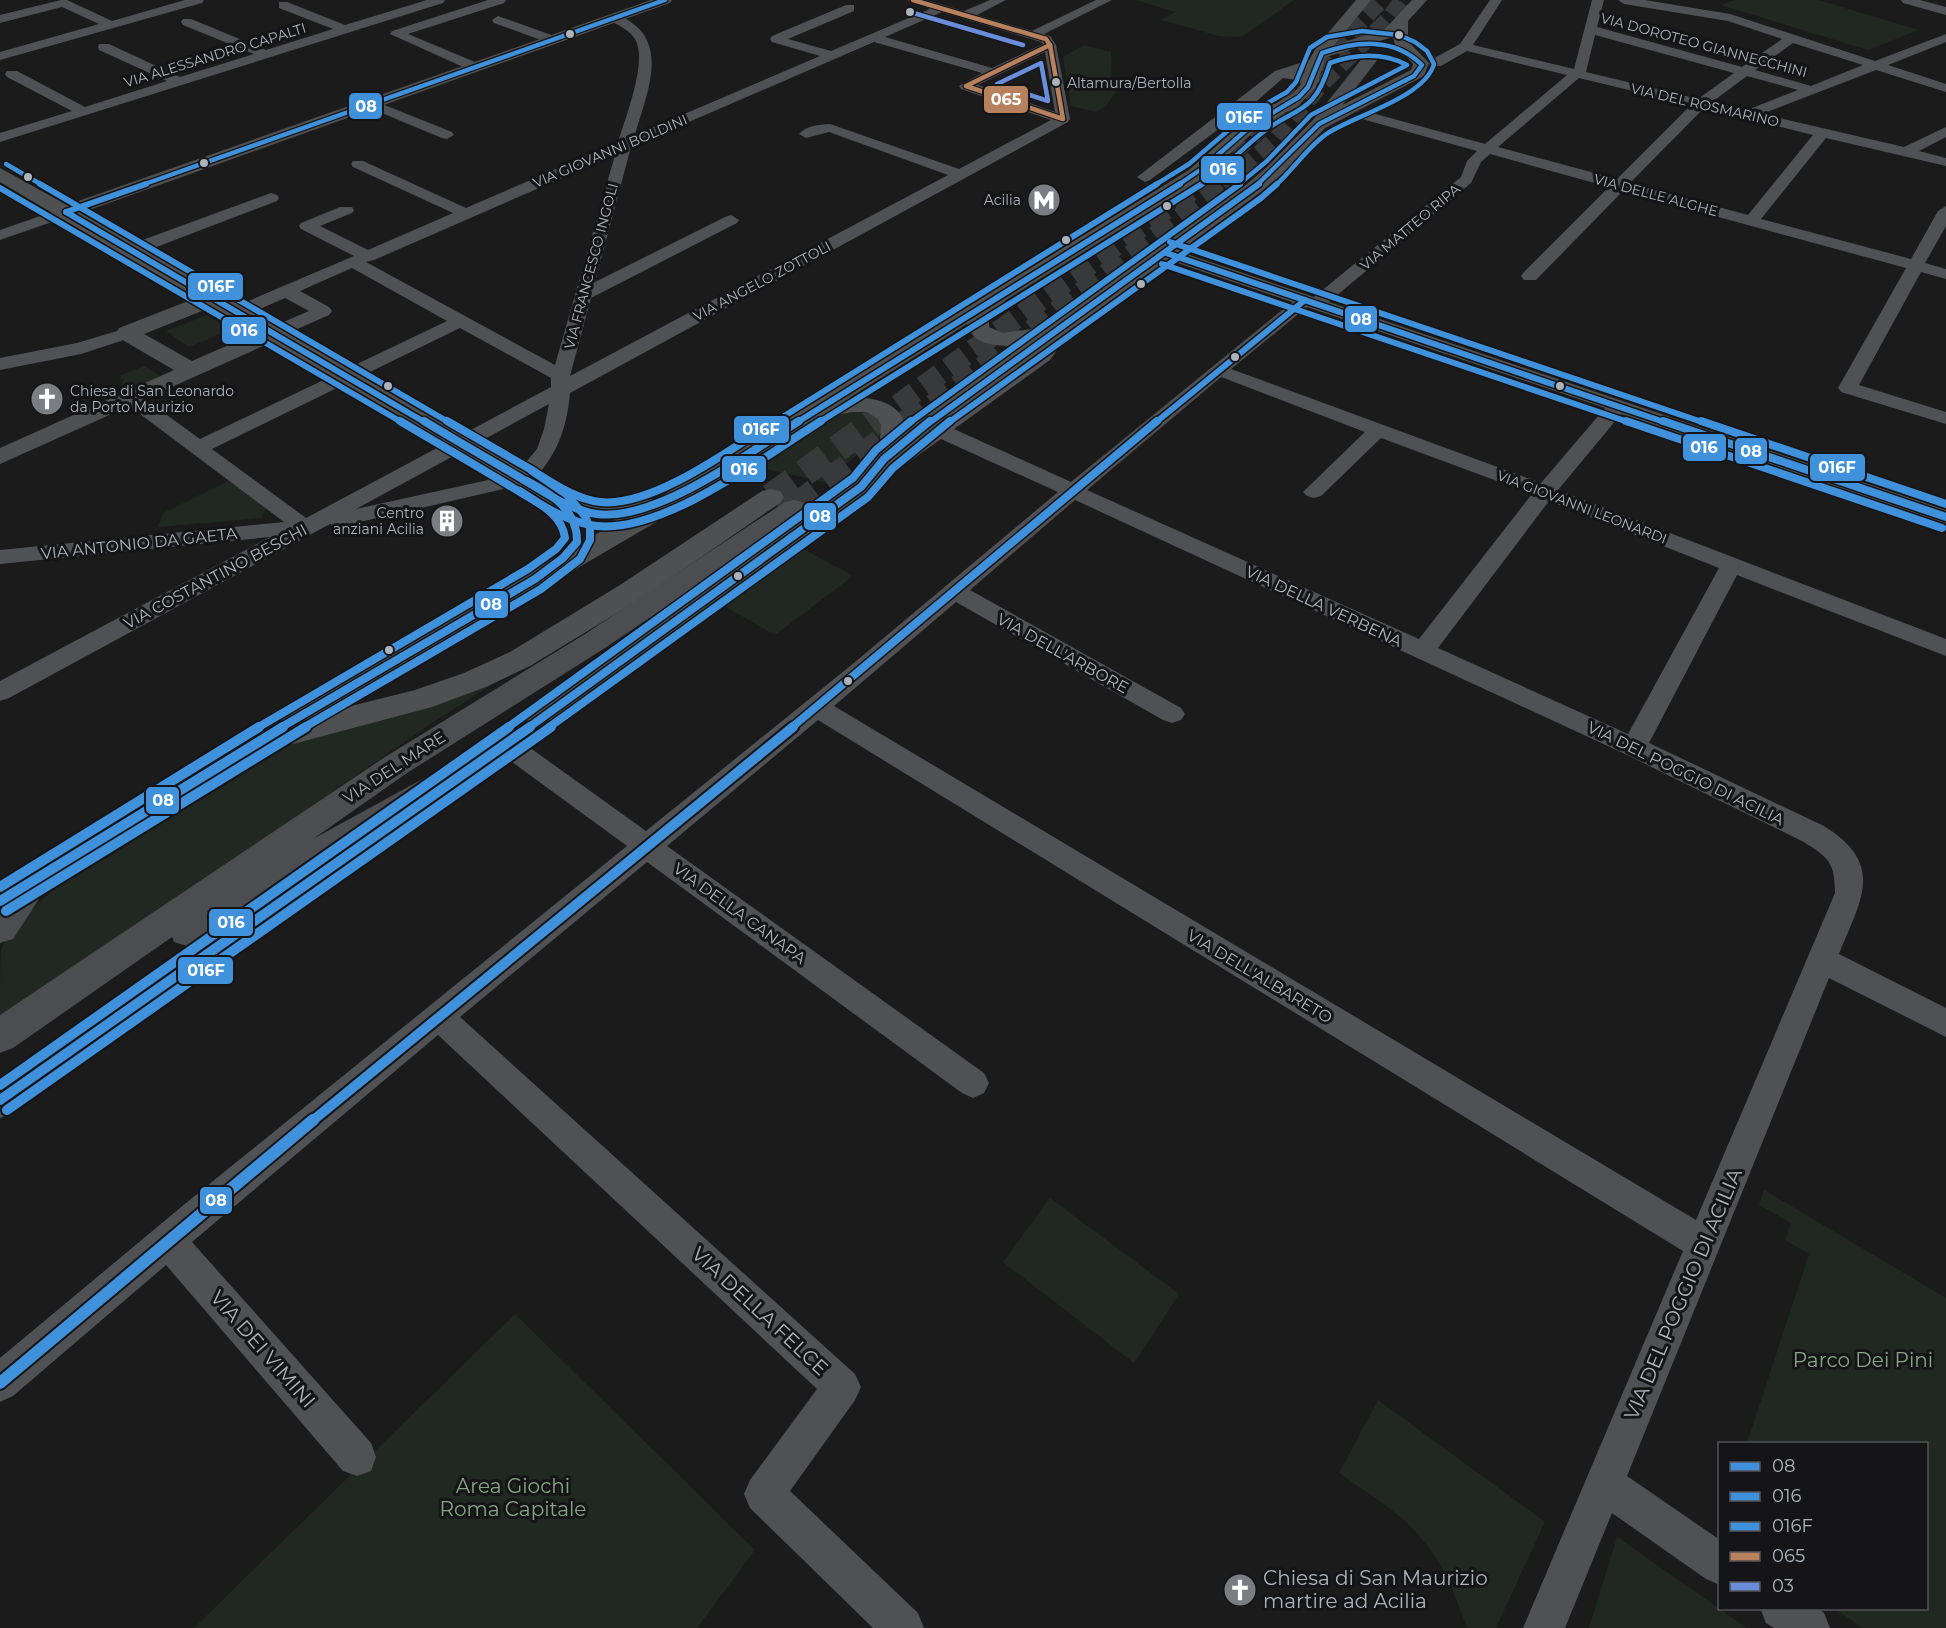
<svg xmlns="http://www.w3.org/2000/svg" width="1946" height="1628" font-family="Montserrat,sans-serif">
<rect width="100%" height="100%" fill="#1b1b1b"/>
<g fill="#212821">
<path d="M1135,0h159l-52,37 -23,-1 -58,-16 15,-8z"/>
<path d="M1735,0h83l101,30 -51,20 -147,-45z"/>
<path d="M1084,45l27,7 1,35 5,3 -11,16 -10,6 -25,-6 -8,-49z"/>
<path d="M207,315l23,15 -41,17 -23,-16z"/>
<path d="M144,366l18,11 -29,12 -11,-6 2,-3 -5,-4z"/>
<path d="M868,411l16,10 -4,16 -57,45 -79,-18 75,-46 17,-6z"/>
<path d="M228,481l41,22 -8,15 -103,9 5,-14z"/>
<path d="M798,546l55,30 -78,59 -56,-32z"/>
<path d="M491,685l-65,42 -426,294c0,-14 0,-60 1,-71 10,-24 50,-59 70,-75l203,-124 29,-12z"/>
<path d="M1764,1190l182,108v330h-83l-28,-19 91,-1v-164l-179,-1 62,-189 -24,-14 6,-17 -32,-18z"/>
<path d="M1050,1198l129,96 -45,69 -131,-101z"/>
<path d="M515,1314l240,236 -58,78h-503z"/>
<path d="M1378,1400l167,122 -49,106h-27l-3,-3c-11,-28 -21,-58 -41,-82 -22,-29 -56,-49 -86,-70z"/>
<path d="M1617,1537l130,91h-158z"/>
</g>
<g fill="none" stroke-linecap="round" stroke-linejoin="round">
<path stroke="#38393b" stroke-width="16" stroke-dasharray="16 8" stroke-linecap="butt" d="M1198,185l56,-50 128,-135"/>
<path stroke="#38393b" stroke-width="21" stroke-dasharray="21 10" stroke-linecap="butt" d="M873,423l327,-239"/>
<path stroke="#38393b" stroke-width="27" stroke-dasharray="27 14" stroke-linecap="butt" d="M771,497l104,-76"/>
<path stroke="#38393b" stroke-width="16" stroke-dasharray="16 8" stroke-linecap="butt" d="M1223,185l52,-46 49,-57 65,-64 13,-18"/>
<path stroke="#38393b" stroke-width="21" stroke-dasharray="21 10" stroke-linecap="butt" d="M908,423l317,-239"/>
<path stroke="#38393b" stroke-width="27" stroke-dasharray="27 14" stroke-linecap="butt" d="M794,508l116,-87"/>
<g fill="#4f5154" fill-rule="evenodd">
<path d="M61,0h6l45,21 73,-21h19l-2,3 -202,57v-8l99,-28 -37,-17 -62,16v-8z"/>
<path d="M427,0h18l-2,3 -443,139v-9l72,-22 -65,-34 -2,-3 2,-3h10l68,36 82,-26 -68,-31 -1,-3 1,-3h10l71,33 74,-23 -71,-29 -2,-3 2,-3h8l75,31 67,-21 -54,-21v-6h8l58,23z"/>
<path d="M488,0h18l-2,3 -96,31 72,30 2,3 -2,3h-10l-80,-36 2,-3z"/>
<path d="M907,0h19l38,11 26,-11h16l-29,15 55,16 64,-31h16l-68,34 6,2 6,9 14,74 -2,3 -498,271c-3,36 -14,65 -40,90l-192,44 -8,-3 -321,174 -9,3v-20l270,-144 -270,27v-14l284,-28 -160,-120 -3,-4 3,-4h14l62,45 247,-118 -95,-53 -52,23 29,16 3,4 -3,4 -50,22h-12l-3,-4 3,-4 42,-18 -24,-13 -41,18h-12l-3,-4 3,-4 122,-52 -53,-27 -2,-3 2,-3 39,-16h12l2,3 -2,3 -32,13 48,24 85,-37 -100,-46 -2,-3 2,-3h10l103,47 152,-66c7,-23 29,-79 18,-101 -5,-10 -16,-15 -25,-20v-6c8,-1 14,3 21,8 37,25 12,78 3,112l185,-79 -48,-14 -2,-3 2,-3 74,-31h8v6l-66,28 43,12 99,-42zM942,12l99,30 2,2 -51,24 -107,-31zM874,42l108,31 -23,13 2,3 90,31 -92,49 -129,-45c-11,1 -23,1 -31,10l7,4 23,-6 119,43 -378,201 21,-78 146,-75 2,-3 -8,-5 -6,2 -130,65 36,-135zM1045,52l10,60 -77,-27zM615,155l-60,210 -189,-103 8,-2zM460,328l91,50v9l-245,131 -94,-69zM549,404l-5,25 -7,20 -21,25 -160,35z"/>
<path d="M1490,0h12l-29,45 101,24 18,-69h12l-7,27 145,40 40,-28 -54,-18 -104,-17 -6,-4h27l85,14 145,47 71,-27v8l-58,23 58,19v8l-70,-22 -114,44 142,33 42,-20v10l-27,14 27,7v8l-120,-28 -65,81 150,40 27,-48 8,-5v20l-21,37 21,6v10l-25,-7 -62,113 87,27v12l-105,-32 -3,-4 68,-120 -283,-77 -87,89h-12l-3,-4 3,-4 85,-85 -119,-33 -9,8 -10,21 -142,119 617,208v14l-325,-110 -63,76 388,149v17l-209,-81 -88,168 175,83c62,39 37,73 15,128l107,54v29l-117,-59 -202,498 93,64v45l-14,-6 -94,-66 -47,115h-42l160,-377 -865,-531 -151,126 317,227 5,10 -5,10 -11,5 -11,-5 -315,-231 -187,155 395,357 6,13 -6,13 -65,91 128,122 6,15h-51l-123,-120 -6,-14 6,-14 67,-91 -379,-354 -246,207 179,201 5,14 -5,14 -14,5 -14,-5 -177,-206 -153,131 -13,6v-44l186,-155 441,-357 -130,-95 -4,-7 4,-7 9,-3 9,3 131,94 209,-169 203,-170 -117,-53 -72,51 -7,2 -7,-2 -3,-4 3,-4 181,-130c7,-8 3,-16 9,-24h12c7,12 0,23 -7,32l-96,69 117,53 221,-180 -132,-45 -2,-4 2,-4h12l142,48 147,-120 6,-16 10,-10 -115,-32 -2,-3 2,-3h10l113,31 82,-69 -100,-24 -26,15h-10l-2,-3 2,-3 29,-16zM1595,35l139,38 -36,26 -112,-27zM1793,43l70,22 -52,21 -56,-16zM1747,76l51,14 -51,20 -35,-8zM1579,78l112,27 -74,74 -119,-32zM1704,108l109,27 -65,80 -118,-32zM1307,307l298,101 -64,75 -310,-114zM1221,377l144,55 -58,56 -4,4 4,4 7,2 7,-2 60,-58 151,56 -113,145 -332,-149zM1075,500l550,254 179,88c25,16 31,21 31,51l-139,327 -862,-514 122,-104 207,118 9,3 9,-3 4,-6 -4,-6 -211,-118zM1549,501l170,67 -91,166 -190,-86z"/>
<path d="M1901,0h19l26,7v8l-43,-12z"/>
<path d="M498,16l59,21 2,3 -6,4 -4,-1 -55,-20 -2,-3z"/>
<path d="M1316,58l5,1 2,3 -2,3 -21,7 18,5 2,3 -2,3 -35,-5 -25,22 -108,80 -5,2 -8,-5 138,-106z"/>
<path d="M372,100l80,32 2,3 -7,4 -5,-1 -75,-31 -2,-3z"/>
<path d="M271,193l6,2 2,3 -2,3 -139,53h-12l-2,-4 2,-4z"/>
<path d="M66,207l8,5 -2,3 -72,25v-10z"/>
<path d="M127,328l6,1 3,4 -3,4 -52,17 -81,16v-12l77,-15z"/>
<path d="M1760,1608h57l7,5 6,15h-56l-8,-5z"/>
</g>
<g fill="#4e5051" fill-rule="evenodd">
<path d="M651,0h21l-2,3 -589,210 483,279c19,8 37,15 57,13 12,-2 22,-8 34,-5l534,-330 56,-49 49,-28 7,-9 7,-22 9,-16 39,-46h15l-37,45 50,-15 28,-30h15l-19,21v20l21,22 -5,13 -99,52 -43,46 -21,18 -315,228 -53,44 -23,28 -413,302 -11,3 -11,-3 -5,-9 5,-9 417,-294 20,-25 8,-17 1,-15 -3,-6 -11,-7h-14l-35,6 -160,103 -323,189 80,-20 49,-17 46,-21 110,-67 142,-94 9,-2 9,2 4,6 -4,6 -140,96 -110,67 -44,21 -54,20 -139,37 -10,-3 -271,170 -12,4v-32l244,-148 375,-214 -29,-3 -44,-14 -274,-162 -272,122v-16l174,-78 -55,-32 -3,-5 3,-5 77,-30 -196,-116v-14l67,37zM1393,37l2,8 18,19 -2,6 -98,50 -45,46 -21,18 -202,143 -42,6 -14,-6v-9l17,-18 197,-122 54,-49 42,-24 17,-18 10,-30zM212,307l44,26 -64,28 -48,-27zM967,324c6,23 35,23 54,21l-116,85c0,-28 -34,-34 -56,-32z"/>
<path d="M396,807l12,4 5,9 -5,9 -394,284 -14,5v-41l384,-266z"/>
</g>
<g fill="#4c4d50" fill-rule="evenodd">
<path d="M1370,54l8,5 -53,69h-12l-3,-4 3,-4 51,-64z"/>
<path d="M794,500l9,2 4,6 -4,6 -198,134 -198,125 -94,66 146,-80 11,-3 11,3 5,9 -5,9 -150,85 -131,80 -13,4 -13,-4 -2,-5 -159,111 -13,5v-38l385,-258 200,-123 200,-132z"/>
<path d="M35,865l12,4 5,10 -39,60 -13,4v-43l23,-31z"/>
</g>
<g stroke="#151517" stroke-width="7">
<g id="bus-1-far4">
<path d="M142,185l523,-185"/>
<path d="M1178,185l25,-17 49,-43 47,-28 9,-10 14,-34c35,-12 72,-16 100,12l-8,11 -95,48 -62,61"/>
</g>
</g>
<g stroke="#151517" stroke-width="9">
<g id="bus-1-far3">
<path d="M66,212l80,-28"/>
<path d="M66,212l360,211"/>
<path d="M1166,253l501,170"/>
<path d="M796,423l384,-239"/>
<path d="M929,423l330,-239"/>
<path d="M1155,423l150,-123"/>
</g>
</g>
<g stroke="#151517" stroke-width="11">
<g id="bus-1-far2">
<path d="M424,421c31,19 63,37 95,56 24,14 50,33 78,37 59,8 153,-62 202,-93"/>
<path d="M1663,421l283,96"/>
<path d="M280,728l255,-149 28,-21 14,-16c1,-31 -25,-48 -50,-61"/>
<path d="M528,728l333,-241 23,-28 46,-38"/>
<path d="M791,728l366,-307"/>
</g>
</g>
<g stroke="#151517" stroke-width="14">
<g id="bus-1-far1">
<path d="M0,901l283,-174"/>
<path d="M0,1100l530,-373"/>
<path d="M311,1122l482,-395"/>
</g>
</g>
<g stroke="#151517" stroke-width="16">
<path id="bus-1" d="M0,1383l313,-263"/>
</g>
<g stroke="#151517" stroke-width="7">
<path id="bus-2-far3" d="M1200,185c21,-14 38,-32 57,-48 37,-32 56,-18 73,-74 26,-9 52,-11 77,2l-96,50 -44,46 -29,24"/>
</g>
<g stroke="#151517" stroke-width="9">
<g id="bus-2-far2">
<path d="M0,188l403,235"/>
<path d="M1162,264l469,159"/>
<path d="M818,423l384,-239"/>
<path d="M909,423l331,-239"/>
</g>
</g>
<g stroke="#151517" stroke-width="11">
<g id="bus-2-far1">
<path d="M400,421c37,22 74,43 110,65 26,15 56,37 87,40 67,7 168,-70 224,-105"/>
<path d="M1626,421l316,107"/>
<path d="M303,728l238,-139 39,-30 10,-19v-12l-5,-12 -19,-22 -34,-23"/>
<path d="M507,728l346,-250 23,-28 35,-29"/>
</g>
</g>
<g stroke="#151517" stroke-width="14">
<g id="bus-2">
<path d="M6,911l300,-184"/>
<path d="M0,1085l509,-358"/>
</g>
</g>
<g stroke="#151517" stroke-width="7">
<g id="bus-3-far3">
<path d="M6,164l36,21"/>
<path d="M1155,185l34,-21 56,-48 42,-24 9,-10 14,-34 17,-11 35,-6 37,4 16,7 12,9 7,13c-9,33 -78,51 -106,69 -18,11 -35,37 -52,52"/>
</g>
</g>
<g stroke="#151517" stroke-width="9">
<g id="bus-3-far2">
<path d="M40,184l410,239"/>
<path d="M1170,242l535,181"/>
<path d="M773,423l384,-239"/>
<path d="M948,423l313,-225 16,-14"/>
</g>
</g>
<g stroke="#151517" stroke-width="11">
<g id="bus-3-far1">
<path d="M447,421c28,16 55,32 83,48 21,13 45,30 70,33 52,6 131,-53 175,-81"/>
<path d="M1701,421l245,83"/>
<path d="M257,728l271,-159 28,-20 9,-11c-3,-24 -27,-35 -45,-47"/>
<path d="M548,728l320,-231 25,-29 57,-47"/>
</g>
</g>
<g stroke="#151517" stroke-width="14">
<g id="bus-3">
<path d="M0,887l259,-160"/>
<path d="M7,1110l544,-383"/>
</g>
</g>
<g stroke="#151517" stroke-width="7">
<g id="bus-4">
<path d="M913,0l133,39 4,6"/>
<path d="M1050,45l13,74 -97,-33z"/>
</g>
</g>
<g stroke="#151517" stroke-width="7">
<g id="bus-5">
<path d="M910,12l113,33"/>
<path d="M1041,63l7,38 -51,-17z"/>
</g>
</g>
<use href="#bus-1-far4" stroke="#4091dc" stroke-width="4.5"/>
<use href="#bus-1-far3" stroke="#4091dc" stroke-width="6"/>
<use href="#bus-1-far2" stroke="#4091dc" stroke-width="8"/>
<use href="#bus-1-far1" stroke="#4091dc" stroke-width="10"/>
<use href="#bus-1" stroke="#4091dc" stroke-width="12"/>
<use href="#bus-2-far3" stroke="#4091dc" stroke-width="4.5"/>
<use href="#bus-2-far2" stroke="#4091dc" stroke-width="6"/>
<use href="#bus-2-far1" stroke="#4091dc" stroke-width="8"/>
<use href="#bus-2" stroke="#4091dc" stroke-width="10"/>
<use href="#bus-3-far3" stroke="#4091dc" stroke-width="4.5"/>
<use href="#bus-3-far2" stroke="#4091dc" stroke-width="6"/>
<use href="#bus-3-far1" stroke="#4091dc" stroke-width="8"/>
<use href="#bus-3" stroke="#4091dc" stroke-width="10"/>
<use href="#bus-4" stroke="#b6815c" stroke-width="4.5"/>
<use href="#bus-5" stroke="#6a8dd9" stroke-width="4.5"/>
</g>
<defs>
<g id="metro-disc" transform="scale(1.725)"><circle r="9.5" fill="#7a7e82" stroke="#151517"/><path d="M-5.5 5V-5H-3L0 0L3-5H5.5V5H3V-.5L0 4L-3-.5V5Z" fill="#fff"/></g>
<g id="church-disc" transform="scale(1.725)"><circle r="9.5" fill="#7a7e82" stroke="#151517"/><path d="M-1.2-6h2.4v3.5h3.3v2.4h-3.3V6h-2.4V-.1h-3.3v-2.4h3.3Z" fill="#fff"/></g>
<g id="building-disc" transform="scale(1.725)"><circle r="9.5" fill="#7a7e82" stroke="#151517"/><path d="M-4-6H4V6H1V3H-1V6H-4ZM-2.5-4.3h1.7v1.8h-1.7ZM.8-4.3h1.7v1.8H.8ZM-2.5-1h1.7V.8h-1.7ZM.8-1h1.7V.8H.8Z" fill="#fff"/></g>
</defs>
<g fill-rule="evenodd">
<use href="#metro-disc" x="1044" y="200"/>
<use href="#church-disc" x="47" y="399"/>
<use href="#building-disc" x="447" y="521"/>
<use href="#church-disc" x="1240" y="1590"/>
</g>
<g fill="#adb3ba" stroke="#151517" stroke-width="2">
<circle cx="910" cy="12" r="5"/>
<circle cx="570" cy="34" r="5"/>
<circle cx="1399" cy="35" r="5"/>
<circle cx="1056" cy="82" r="5"/>
<circle cx="204" cy="163" r="5"/>
<circle cx="28" cy="177" r="5"/>
<circle cx="1167" cy="206" r="5"/>
<circle cx="1066" cy="240" r="5"/>
<circle cx="1141" cy="284" r="5"/>
<circle cx="1235" cy="357" r="5"/>
<circle cx="388" cy="386" r="5"/>
<circle cx="1560" cy="386" r="5"/>
<circle cx="738" cy="576" r="5"/>
<circle cx="389" cy="650" r="5"/>
<circle cx="848" cy="681" r="5"/>
</g>
<g text-anchor="middle" stroke-width="6" stroke-linejoin="round" paint-order="stroke">
<g font-size="14" fill="#adb3ba" stroke="#151517">
<text transform="translate(1704 45) rotate(15)" y="5">VIA DOROTEO GIANNECCHINI</text>
<text transform="translate(215 55) rotate(-17)" y="5">VIA ALESSANDRO CAPALTI</text>
<text transform="translate(1705 105) rotate(13)" y="5">VIA DEL ROSMARINO</text>
<text transform="translate(610 151) rotate(-23)" y="5">VIA GIOVANNI BOLDINI</text>
<text transform="translate(1656 195) rotate(15)" y="5">VIA DELLE ALGHE</text>
<text transform="translate(1410 227) rotate(-40)" y="5">VIA MATTEO RIPA</text>
<text transform="translate(591 266) rotate(-75)" y="5">VIA FRANCESCO INGOLI</text>
<text transform="translate(762 281) rotate(-28)" y="5">VIA ANGELO ZOTTOLI</text>
<text transform="translate(1582 507) rotate(21)" y="5">VIA GIOVANNI LEONARDI</text>
</g>
<g font-size="14" fill="#adb3ba" stroke="#151517" text-anchor="start">
<text x="1067" y="88">Altamura/Bertolla</text>
</g>
<g font-size="14" fill="#adb3ba" stroke="#151517" text-anchor="end">
<text x="1021" y="205">Acilia</text>
<text x="70" y="396" text-anchor="start">Chiesa di San Leonardo<tspan x="70" dy="16">da Porto Maurizio</tspan></text>
<text x="424" y="518">Centro<tspan x="424" dy="16">anziani Acilia</tspan></text>
</g>
<g font-size="16" fill="#adb3ba" stroke="#151517">
<text transform="translate(139 543) rotate(-6)" y="6">VIA ANTONIO DA GAETA</text>
<text transform="translate(215 576) rotate(-28)" y="6">VIA COSTANTINO BESCHI</text>
<text transform="translate(1324 606) rotate(25)" y="6">VIA DELLA VERBENA</text>
<text transform="translate(1063 653) rotate(29)" y="6">VIA DELL'ARBORE</text>
<text transform="translate(394 767) rotate(-33)" y="6">VIA DEL MARE</text>
<text transform="translate(1686 773) rotate(26)" y="6">VIA DEL POGGIO DI ACILIA</text>
<text transform="translate(740 913) rotate(36)" y="6">VIA DELLA CANAPA</text>
<text transform="translate(1260 976) rotate(31)" y="6">VIA DELL'ALBARETO</text>
</g>
<g font-size="20" fill="#adb3ba" stroke="#151517">
<text transform="translate(1683 1294) rotate(-67)" y="7">VIA DEL POGGIO DI ACILIA</text>
<text transform="translate(760 1311) rotate(43)" y="7">VIA DELLA FELCE</text>
<text transform="translate(263 1349) rotate(49)" y="7">VIA DEI VIMINI</text>
</g>
<g font-size="20" fill="#88a486" stroke="#151517">
<text x="1863" y="1367">Parco Dei Pini</text>
<text x="513" y="1493">Area Giochi<tspan x="513" dy="23">Roma Capitale</tspan></text>
</g>
<g font-size="20" fill="#adb3ba" stroke="#151517" text-anchor="start">
<text x="1263" y="1585">Chiesa di San Maurizio<tspan x="1263" dy="23">martire ad Acilia</tspan></text>
</g>
</g>
<g stroke="#151517" stroke-width="2">
<rect x="983" y="85" width="46" height="29" rx="6" fill="#b6815c"/>
<rect x="348" y="92" width="35" height="28" rx="6" fill="#4091dc"/>
<rect x="1216" y="102" width="56" height="29" rx="6" fill="#4091dc"/>
<rect x="1200" y="155" width="45" height="29" rx="6" fill="#4091dc"/>
<rect x="187" y="272" width="57" height="29" rx="6" fill="#4091dc"/>
<rect x="1344" y="305" width="34" height="28" rx="6" fill="#4091dc"/>
<rect x="221" y="316" width="46" height="29" rx="6" fill="#4091dc"/>
<rect x="733" y="415" width="57" height="29" rx="6" fill="#4091dc"/>
<rect x="1682" y="433" width="45" height="29" rx="6" fill="#4091dc"/>
<rect x="1734" y="437" width="34" height="28" rx="6" fill="#4091dc"/>
<rect x="1809" y="453" width="57" height="29" rx="6" fill="#4091dc"/>
<rect x="721" y="455" width="46" height="28" rx="6" fill="#4091dc"/>
<rect x="803" y="502" width="34" height="29" rx="6" fill="#4091dc"/>
<rect x="474" y="590" width="35" height="29" rx="6" fill="#4091dc"/>
<rect x="145" y="786" width="35" height="29" rx="6" fill="#4091dc"/>
<rect x="208" y="908" width="46" height="29" rx="6" fill="#4091dc"/>
<rect x="177" y="956" width="57" height="29" rx="6" fill="#4091dc"/>
<rect x="199" y="1186" width="34" height="29" rx="6" fill="#4091dc"/>
</g>
<g font-size="16" text-anchor="middle" font-weight="bold" fill="#fff">
<text x="1006" y="105">065</text>
<text x="366" y="112">08</text>
<text x="1244" y="123">016F</text>
<text x="1223" y="175">016</text>
<text x="216" y="292">016F</text>
<text x="1361" y="325">08</text>
<text x="244" y="336">016</text>
<text x="761" y="435">016F</text>
<text x="1704" y="453">016</text>
<text x="1751" y="457">08</text>
<text x="1837" y="473">016F</text>
<text x="744" y="475">016</text>
<text x="820" y="522">08</text>
<text x="491" y="610">08</text>
<text x="163" y="806">08</text>
<text x="231" y="928">016</text>
<text x="206" y="976">016F</text>
<text x="216" y="1206">08</text>
</g>
<rect x="1718" y="1442" width="210" height="168" fill="#151517" stroke="#525458" stroke-width="1.5"/>
<rect x="1730" y="1462" width="30" height="9" fill="#4091dc" stroke="#525458" stroke-width="1.5"/>
<text x="1772" y="1472" font-size="18" fill="#adb3ba">08</text>
<rect x="1730" y="1492" width="30" height="9" fill="#4091dc" stroke="#525458" stroke-width="1.5"/>
<text x="1772" y="1502" font-size="18" fill="#adb3ba">016</text>
<rect x="1730" y="1522" width="30" height="9" fill="#4091dc" stroke="#525458" stroke-width="1.5"/>
<text x="1772" y="1532" font-size="18" fill="#adb3ba">016F</text>
<rect x="1730" y="1552" width="30" height="9" fill="#b6815c" stroke="#525458" stroke-width="1.5"/>
<text x="1772" y="1562" font-size="18" fill="#adb3ba">065</text>
<rect x="1730" y="1582" width="30" height="9" fill="#6a8dd9" stroke="#525458" stroke-width="1.5"/>
<text x="1772" y="1592" font-size="18" fill="#adb3ba">03</text>
</svg>
